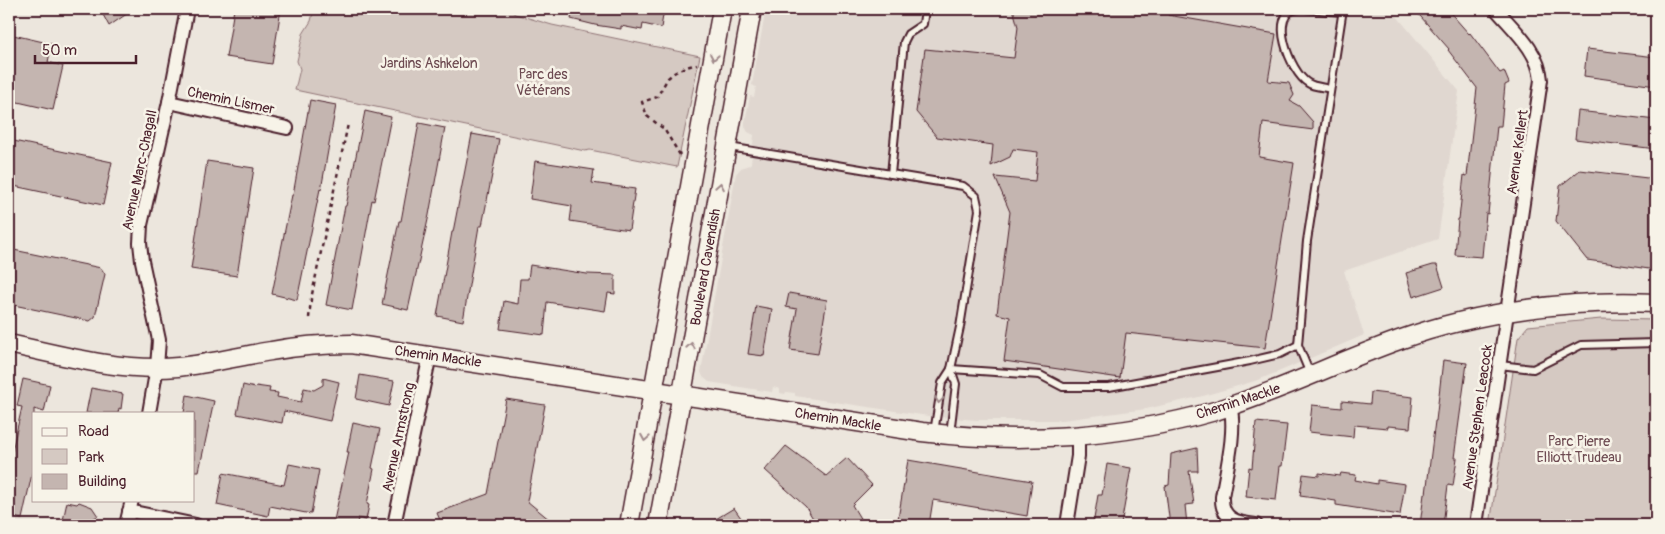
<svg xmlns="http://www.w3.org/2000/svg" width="1665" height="534" font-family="Pangolin,sans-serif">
<rect width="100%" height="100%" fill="#ece6dd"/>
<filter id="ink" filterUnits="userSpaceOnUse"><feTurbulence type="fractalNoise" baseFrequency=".02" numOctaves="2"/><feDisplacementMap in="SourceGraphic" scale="10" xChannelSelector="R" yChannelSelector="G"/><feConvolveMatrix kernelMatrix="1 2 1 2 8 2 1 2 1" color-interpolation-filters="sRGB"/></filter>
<g filter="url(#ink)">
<path fill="#e0d7d0" d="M766,9h625l68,82 -21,148 -94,32 20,64 -86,37 -23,9 -52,15 -57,13 -83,11h-86l-49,-4 -133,-20v-3l-9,-1 -1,2 -5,-1v-4l-7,-2 -1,5 -63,-10 -6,-5 -2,-5 35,-198 5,-6 8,-3 2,-2 3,-28 -6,-3 -3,-5v-5l5,-26 4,1 2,-10 -4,-2z"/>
<g fill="#d5c9c2" stroke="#907476">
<path d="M314,9h193l8,5 37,11 148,31 -23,111 -87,-17 -5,1 -290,-61 5,-21 -3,-8 6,-27 8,-13z"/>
<path d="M1601,319l55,1v205h-166l28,-187 10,-12z"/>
</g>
<g fill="#c4b5b0" stroke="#4a1f2b">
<path d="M100,9h34l-25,17z"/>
<path d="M234,9h47l-9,55 -46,-7z"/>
<path d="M573,9h91l-3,19 -18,-4 -1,6 -21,-4v3l-26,-4 -24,-6z"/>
<path d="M1013,9h156l-1,6 108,19 -8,47 21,2 5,12 -4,6 9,5 14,16v8l-50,-7 -4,34 35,6 -29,185 -139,-15 -6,45 -116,-17 6,-44 -13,-3 13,-102 -15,-35 40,4 3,-29 -25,-3 -3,8 -19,9 2,-21 -56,-8 -21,-25 9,-63 89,9 4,-31z"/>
<path d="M1414,9h33l22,25 1,-1 30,40 4,-2 5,12 -4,2 -4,41h-4l-9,88 -2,-1 -4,44 -27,-2 3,-36h1l5,-44 3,1 10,-88 -29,-38 1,-1z"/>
<path d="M9,34l43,10 -4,18 15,4 -10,44 -44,-10z"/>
<path d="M1587,49l69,8v29l-72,-10z"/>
<path d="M310,100l26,5 -15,85 -1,-1 -23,111 -25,-6 20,-99h1z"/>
<path d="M365,111l26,6 -17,84 -2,-1 -20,110 -26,-5 19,-99h1z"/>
<path d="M1578,111l78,9v29l-81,-10z"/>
<path d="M419,123l26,5 -16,87 -21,95 -26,-6 17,-83h2z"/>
<path d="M472,134l27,5 -17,87h-3l-16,95 -26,-5 15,-84h1z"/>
<path d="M9,140l103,22 -9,43 -94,-20z"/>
<path d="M207,161l47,7 -17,108 -46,-7z"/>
<path d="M535,161l59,9 -2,13 43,6 -6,41 -59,-9 2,-15 -42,-7z"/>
<path d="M1580,170l76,9v91l-69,-10 -31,-39 4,-35z"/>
<path d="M9,249l92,19 4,6 -10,43 -5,4 -81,-17z"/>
<path d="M530,265l57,9 28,1v19l-7,-1 -3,18 -58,-9 -3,33 -44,-6 4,-28 14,3 2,-25h8z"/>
<path d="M1433,265h4l7,22 -31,10 -7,-24z"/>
<path d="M789,293l38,7 -9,54 -28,-4 7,-41 -11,-2z"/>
<path d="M756,306l16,3 -8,47 -16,-2z"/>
<path d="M1443,360l24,3 -13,95h3l-4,28 -5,-1 -5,40 -11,-1v1h-12l4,-31h2l9,-73h1z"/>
<path d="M360,375l34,6 -5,25 -33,-7z"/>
<path d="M323,378l16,4 -9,39 -46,-10 -2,12 -45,-9 6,-29 12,3 1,-2 14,2 -1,4 9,1 -1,4 24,5 3,-14 10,2 9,-5z"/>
<path d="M23,379l27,6 -6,27 -10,-3v56l-12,54 -13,-3v-66l3,1 10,-44 -5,-1z"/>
<path d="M91,388l32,6 -2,15 -2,-1 -1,5h-32z"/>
<path d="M1371,392l42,5 -3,31 -22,-2v2l-34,-3 -1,12 -44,-5 3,-27 30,3v-7l28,3z"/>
<path d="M187,395l27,6 -15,70h-5v-58h-10z"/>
<path d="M506,399l39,6 -18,96 29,24h-114l-5,-12 51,-19z"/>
<path d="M1256,422l31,3 -5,41h-2l-4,34 -30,-3 3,-30 3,1z"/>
<path d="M353,423l27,6 -8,39 2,1 -7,35 2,1 -3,15 -8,-2 -1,6 -5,-1v2h-19l16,-73h-2z"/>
<path d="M786,446l40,30 21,-18 25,27 -20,20 12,20h-47l-11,-18 -41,-37z"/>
<path d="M1197,448l1,23h-9l5,33 -9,1 2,20h-17l-5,-39 4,-1 2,-31z"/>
<path d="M908,460l124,21 -5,35 -94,-16 -4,25h-32z"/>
<path d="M289,464l30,6 -8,44 -41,-8 -2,10 -51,-11 6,-32 61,12z"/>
<path d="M1107,464l24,4 -10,57h-28l5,-30h4z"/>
<path d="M1319,473l21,3 1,-3 15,2 -1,5 22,4v-4l28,4 -5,31 -64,-10v-4l-36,-5 3,-22 16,2z"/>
<path d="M67,502l10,2 2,-2 13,5 6,9 -4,2 -1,7h-31z"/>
<path d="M734,508l12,17h-40z"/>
</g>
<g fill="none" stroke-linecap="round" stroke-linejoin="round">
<g stroke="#4a1f2b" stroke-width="10">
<g id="lane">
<path d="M1298,9c-31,3 -8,63 10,74 6,4 15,4 22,6"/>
<path d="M1308,9l34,3"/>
<path d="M729,147l234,39 13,10 3,14 -19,117 -9,42 -9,14 -8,49"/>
<path d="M891,174l13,-132 4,-8 15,-10 2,-15"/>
<path d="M1500,365l33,4 48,-24 75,-2"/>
<path d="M951,369l89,6 23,12h46l141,-26 30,-7 18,-9"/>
<path d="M1310,374l-12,-29 9,-104 36,-232"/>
<path d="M950,434l6,-50 -5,-15"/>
</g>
</g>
<g stroke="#4a1f2b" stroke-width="16">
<g id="street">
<path d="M169,102l118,26"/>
<path d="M1230,406c7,24 -4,66 -8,91 -1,23 16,26 34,28"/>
<path d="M149,413l8,-46 2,-27 -17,-79 -2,-18 1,-18 28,-123 18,-93"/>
<path d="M129,511l67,14"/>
<path d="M126,525l6,-25"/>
<path d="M394,525l36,-170"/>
<path d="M1067,525l11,-69v-21"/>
<path d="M1476,525l65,-445c-2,-29 -27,-50 -45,-71"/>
</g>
</g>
<g stroke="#4a1f2b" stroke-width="21">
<g id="secondary">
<path d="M9,344c55,12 111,28 169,23 31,-3 62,-11 93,-16 27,-5 53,-7 80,-7l571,88c97,12 199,6 293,-21 63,-19 122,-49 184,-71 80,-29 173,-41 257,-37"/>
<path d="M629,525l93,-516"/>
<path d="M658,525l94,-516"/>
</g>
</g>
<g stroke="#4a1f2b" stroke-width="2.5" stroke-dasharray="4 4" stroke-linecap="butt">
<path d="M680,155l-16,-26 -17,-13 -5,-14 15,-5 11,-19 6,-5 9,-5 14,-4"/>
<path d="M309,318l2,-19 37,-175"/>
</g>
<use href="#lane" stroke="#f7f3e8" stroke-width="6"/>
<use href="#street" stroke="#f7f3e8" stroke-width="12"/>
<use href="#secondary" stroke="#f7f3e8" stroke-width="18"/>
</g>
<defs><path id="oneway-chevron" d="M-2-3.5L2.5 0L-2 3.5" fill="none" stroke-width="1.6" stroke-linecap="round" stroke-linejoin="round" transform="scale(1.25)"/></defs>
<g stroke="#a0898a">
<use href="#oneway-chevron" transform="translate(714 57) rotate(100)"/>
<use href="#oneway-chevron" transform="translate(720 186) rotate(-80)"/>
<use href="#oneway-chevron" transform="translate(691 346) rotate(-80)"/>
<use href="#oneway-chevron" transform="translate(939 400) rotate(98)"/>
<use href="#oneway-chevron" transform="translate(645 438) rotate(100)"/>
</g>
</g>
<g text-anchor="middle" stroke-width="5" stroke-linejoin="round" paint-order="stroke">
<g font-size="14" fill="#6d4a51" stroke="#f7f3e8">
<text x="429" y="68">Jardins Ashkelon</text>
<text x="543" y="79">Parc des<tspan x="543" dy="16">Vétérans</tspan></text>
<text x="1579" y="446">Parc Pierre<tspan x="1579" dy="16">Elliott Trudeau</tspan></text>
</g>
<g font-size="14" fill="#4a1f2b" stroke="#f7f3e8">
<text transform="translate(231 100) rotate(12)" y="5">Chemin Lismer</text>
<text transform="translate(1517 152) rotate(-82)" y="5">Avenue Kellert</text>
<text transform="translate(139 170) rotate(-78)" y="5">Avenue Marc-Chagall</text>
<text transform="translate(705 267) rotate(-80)" y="5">Boulevard Cavendish</text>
<text transform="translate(438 356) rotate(8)" y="5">Chemin Mackle</text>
<text transform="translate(1238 401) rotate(-18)" y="5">Chemin Mackle</text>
<text transform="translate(1477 417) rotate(-82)" y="5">Avenue Stephen Leacock</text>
<text transform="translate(838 419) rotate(9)" y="5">Chemin Mackle</text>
<text transform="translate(398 437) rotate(-78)" y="5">Avenue Armstrong</text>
</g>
</g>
<rect width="1665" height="534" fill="none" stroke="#f7f3e8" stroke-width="30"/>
<rect x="15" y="15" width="1635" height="504" fill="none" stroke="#4a1f2b" stroke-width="2" filter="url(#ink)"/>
<rect x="32" y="412" width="162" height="90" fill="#f7f3e8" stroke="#b29e9c"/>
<rect x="42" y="428" width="25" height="8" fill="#f7f3e8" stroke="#b29e9c"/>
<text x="78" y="436" font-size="15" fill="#4a1f2b">Road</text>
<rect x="42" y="449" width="25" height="15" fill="#d5c9c2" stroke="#b29e9c"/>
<text x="78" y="462" font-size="15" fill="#4a1f2b">Park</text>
<rect x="42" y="474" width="25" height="15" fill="#c4b5b0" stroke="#b29e9c"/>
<text x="78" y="486" font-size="15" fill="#4a1f2b">Building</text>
<path d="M35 55v8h101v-8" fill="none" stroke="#4a1f2b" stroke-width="2.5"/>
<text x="42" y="55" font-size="15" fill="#4a1f2b" stroke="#f7f3e8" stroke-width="4" paint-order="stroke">50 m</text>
</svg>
